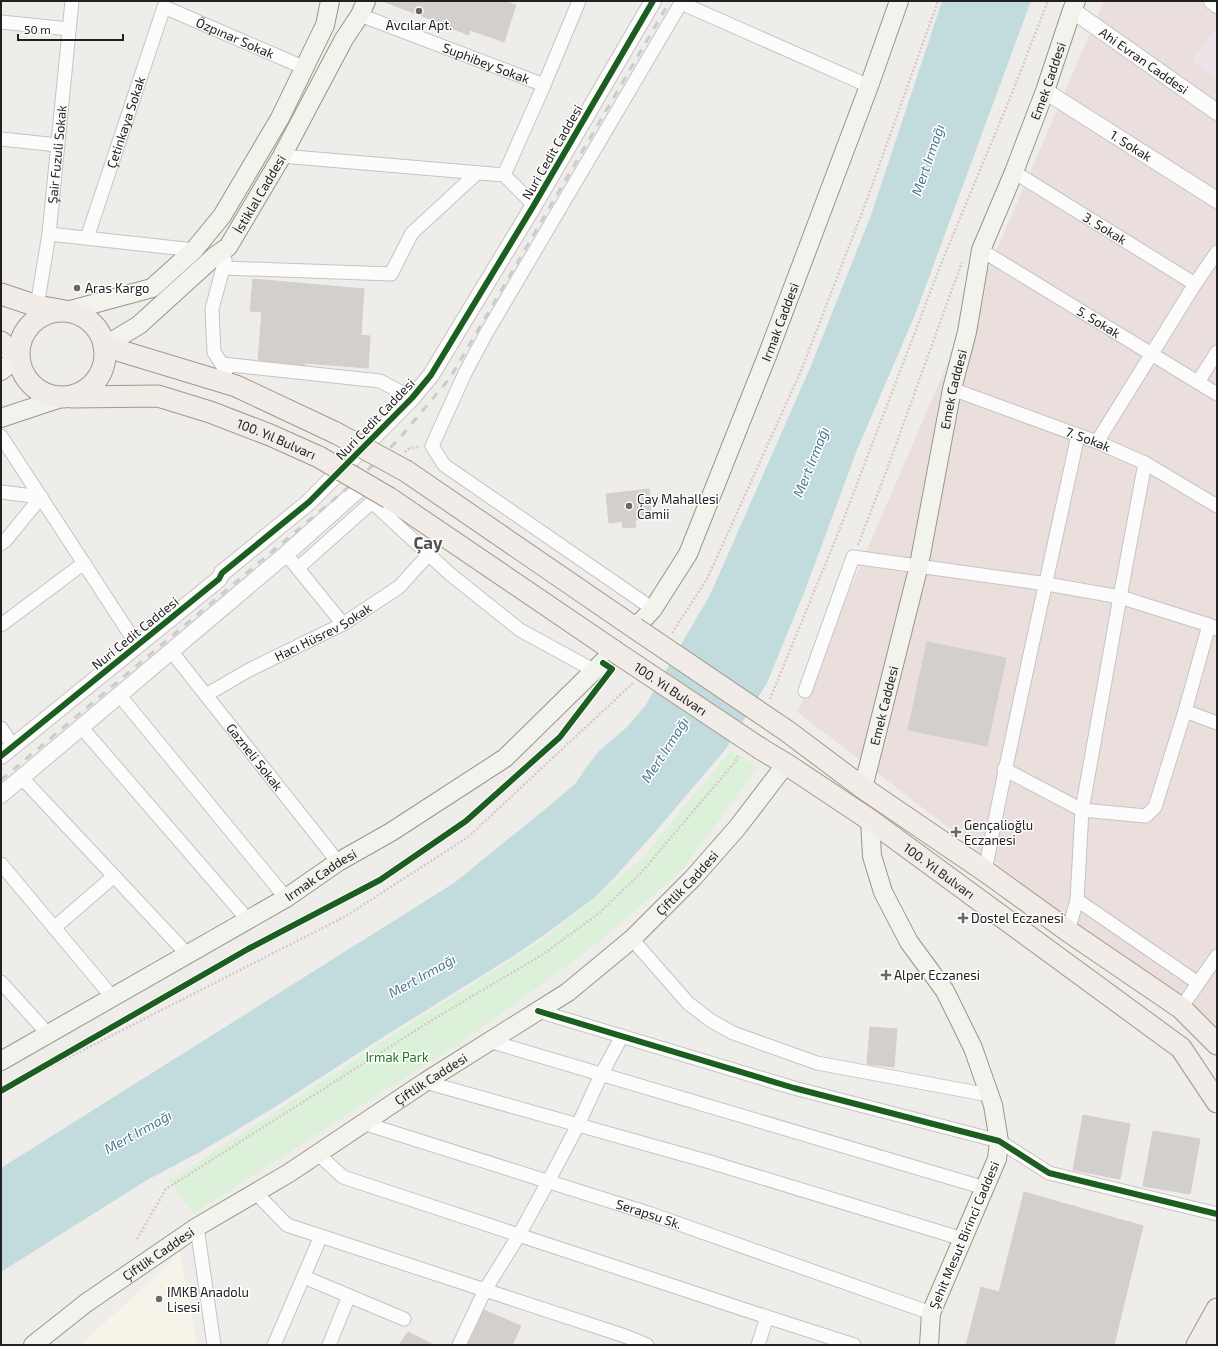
<svg xmlns="http://www.w3.org/2000/svg" width="1218" height="1346" font-family="'Exo 2',sans-serif">
<rect width="100%" height="100%" fill="#efedea"/>
<path fill="#ebdfde" d="M1104,1h113v1031l-420,-320z"/>
<path fill="#ece4e9" d="M1217,26v52l-25,-17z"/>
<path fill="#f6f4e8" d="M180,1253l17,92h-116z"/>
<path fill="#ddf1da" d="M731,750l27,17 -76,103 -83,72 -127,93 -279,179 -24,-33 219,-143 156,-99 96,-78z"/>
<path fill="#c2dcde" d="M942,1h89l-114,309 -60,140 -53,143 -37,90 -42,67 -69,81 -42,47 -20,20 -47,35 -32,22 -127,79 -113,73 -75,45 -53,28 -146,92v-104l453,-285 106,-86 16,-14 9,-14 14,-18 28,-24 18,-21 65,-111 100,-227 61,-153z"/>
<g fill="#d2cfcd" stroke="#d2cfcc">
<path d="M385,1h119l12,4 -12,37 -34,-12 -1,5 -32,-12 1,-1 -53,-20z"/>
<path d="M253,279l111,10 -3,46 9,1 -2,32 -63,-5 -1,2 -46,-5 4,-48 -12,-1z"/>
<path d="M649,489l3,29 -17,2 1,7 -13,1 -1,-7 -13,2 -3,-29z"/>
<path d="M927,642l79,16 -19,88 -79,-16z"/>
<path d="M870,1027l27,2 -3,38 -27,-3z"/>
<path d="M1083,1115l47,9 -10,55 -47,-9z"/>
<path d="M1153,1131l47,8 -10,55 -47,-8z"/>
<path d="M1024,1192l119,34 -29,119h-148l15,-58 18,5z"/>
<path d="M484,1310l37,16 -9,19h-44z"/>
<path d="M408,1332l26,13h-35z"/>
</g>
<g fill="none" stroke-linecap="round" stroke-linejoin="round">
<g stroke="#c5c4c2" stroke-width="15">
<g id="minor">
<path id="s1" d="M360,15l184,70"/>
<path d="M1,22l68,7"/>
<path d="M1,139l57,6"/>
<path d="M282,156l222,19 30,30"/>
<path id="s2" d="M1014,172l181,112"/>
<path d="M504,175l40,-90 35,-84"/>
<path d="M49,234l145,16"/>
<path id="s3" d="M87,238l77,-231 141,61"/>
<path id="s4" d="M981,250l236,144"/>
<path d="M225,260l-13,49 2,43 12,19"/>
<path d="M223,268l168,6 21,-41 65,-60"/>
<path id="s5" d="M37,306l12,-72 23,-233"/>
<path d="M222,364l158,17 32,17"/>
<path d="M1198,382l19,-30"/>
<path id="s6" d="M952,389l145,53 48,21 72,43"/>
<path d="M1,436l136,209"/>
<path d="M1097,442l98,-158 22,-32"/>
<path d="M1,492l40,5"/>
<path d="M1,544l5,-4 35,-43"/>
<path d="M286,554l57,70"/>
<path d="M298,568l74,-66 78,72 70,56 75,41"/>
<path d="M653,609l-209,-144 -12,-19 33,-73 22,-41 194,-329 188,83"/>
<path d="M1,625l83,-62"/>
<path id="s7" d="M171,651l167,211"/>
<path d="M805,691l48,-134 194,27 73,13 89,28 8,4"/>
<path id="s8" d="M206,695l43,-25 94,-46 56,-37 30,-33"/>
<path d="M120,696l166,202"/>
<path d="M1185,711l24,-86"/>
<path d="M1,728l12,18"/>
<path d="M82,728l166,192"/>
<path d="M1004,769l78,41 64,6 9,-9 30,-96 32,12"/>
<path d="M22,778l166,177"/>
<path d="M1,864l112,134"/>
<path d="M985,871c28,-146 62,-291 93,-436"/>
<path d="M1077,900l121,83"/>
<path d="M54,928l60,-52"/>
<path d="M1068,931l9,-31 5,-90 38,-213 25,-134"/>
<path d="M632,939l56,64 22,17 23,13 84,30 172,32"/>
<path d="M1,982l48,53"/>
<path d="M1181,1008l36,-52"/>
<path d="M538,1011l256,77 205,53 50,32 168,41"/>
<path d="M489,1041l496,147"/>
<path d="M425,1082l285,80 253,77"/>
<path id="s9" d="M363,1123l288,91 280,99"/>
<path d="M318,1154l25,23 424,140"/>
<path d="M256,1193l31,32 338,111 22,9"/>
<path d="M197,1227l17,118"/>
<path d="M304,1277l100,42"/>
<path d="M274,1345l47,-109"/>
<path d="M329,1345l20,-49"/>
<path d="M459,1345l26,-55 34,-55 29,-53 30,-57 23,-50 21,-39"/>
<path d="M758,1345l9,-28 87,28"/>
</g>
</g>
<g stroke="#c5c4c2" stroke-width="18">
<g id="tertiary">
<path d="M1212,1l5,4"/>
<path id="s10" d="M1072,10l145,102"/>
<path id="s11" d="M1045,91l172,109"/>
<path d="M1,756l218,-177 3,-6 87,-71 103,-104 19,-23 103,-170 119,-204"/>
<path d="M1,795l285,-241 72,-64"/>
</g>
</g>
<g stroke="#989784" stroke-width="20">
<g id="secondary">
<path d="M67,311l85,-23 42,-38 28,-34 58,-98 45,-93 5,-24"/>
<path id="s12" d="M104,346l35,-21 76,-69 13,-9 54,-91 62,-117 16,-24 6,-14"/>
<path d="M1,371l17,-14"/>
<path d="M1,418l63,-21"/>
<path id="s13" d="M635,628l18,-19 35,-55 79,-198 102,-270 30,-85"/>
<path id="s14" d="M863,788l56,-223 33,-176 15,-57 14,-82 33,-78 31,-81 27,-81 4,-9"/>
<path d="M870,820l2,36 11,36 26,50 36,49 28,57 20,57 6,36 -2,18 -66,154 -2,32"/>
<path id="s15" d="M1,1061l285,-163 52,-36 53,-30 114,-74 109,-107"/>
<path id="s16" d="M33,1345l53,-42 111,-76 92,-54 136,-91 143,-90 64,-53 61,-61 44,-50 49,-64"/>
</g>
</g>
<g stroke="#a39889" stroke-width="23">
<g id="primary">
<path d="M1,294l36,12 23,4"/>
<circle cx="62" cy="354" r="43"/>
<path d="M1,342l17,15"/>
<path d="M104,346l132,40 100,47"/>
<path id="s17" d="M72,397l86,-1 52,16 60,23 49,22"/>
<path d="M406,471l229,157"/>
<path d="M389,498l225,153"/>
<path d="M787,731l76,57 122,83 83,60 113,77 36,36"/>
<path id="s18" d="M761,749l25,15 84,56 311,228 36,54"/>
<path d="M1197,1345l20,-36"/>
<path d="M1216,1345l1,-2"/>
</g>
</g>
<g stroke="#d6cac9" stroke-width="2.5" stroke-dasharray="2 2" stroke-linecap="butt">
<path d="M405,452l5,-4 10,-1"/>
<path d="M858,545l28,-73 76,-210"/>
<path d="M672,633l35,-54 94,-208 64,-166 73,-204"/>
<path d="M770,699l69,-168 102,-267 69,-166 38,-97"/>
<path d="M1,1092l345,-176 122,-79 165,-154"/>
<path d="M137,1239l29,-50 266,-169 110,-65 56,-41 42,-40 95,-112 4,-8"/>
</g>
<use href="#minor" stroke="#fdfcfc" stroke-width="13"/>
<use href="#tertiary" stroke="#fdfcfc" stroke-width="16"/>
<use href="#secondary" stroke="#f3f3ed" stroke-width="18"/>
<use href="#primary" stroke="#f1ece7" stroke-width="21"/>
<path stroke="#cbcbcb" stroke-width="3" stroke-dasharray="8 8" stroke-linecap="butt" d="M1,780l363,-306 34,-34 52,-62 220,-377"/>
<g stroke="#a39889" stroke-width="23" stroke-linecap="butt">
<g id="primary-bridge">
<path d="M336,433l70,38"/>
<path d="M319,457l70,41"/>
<path d="M635,628l152,103"/>
<path id="s19" d="M614,651l147,98"/>
</g>
</g>
<use href="#primary-bridge" stroke="#f1ece7" stroke-width="21"/>
<g stroke="#fff" stroke-width="8">
<g id="cycleway">
<path d="M1,756l218,-177 3,-6 87,-71 103,-104 19,-23 103,-170 119,-204"/>
<path d="M538,1011l256,77 205,53 50,32 168,41"/>
<path d="M1,1091l247,-142 132,-69 86,-59 94,-84 52,-68 -9,-6"/>
</g>
</g>
<use href="#cycleway" stroke="#1b5e20" stroke-width="6"/>
</g>
<g fill="#696867" stroke="#fff" stroke-width="1.5">
<circle cx="419" cy="11" r="4"/>
<circle cx="77" cy="288" r="4"/>
<circle cx="629" cy="506" r="4"/>
<path d="M954 826h4v4h4v4h-4v4h-4v-4h-4v-4h4z"/>
<path d="M961 912h4v4h4v4h-4v4h-4v-4h-4v-4h4z"/>
<path d="M884 969h4v4h4v4h-4v4h-4v-4h-4v-4h4z"/>
<circle cx="159" cy="1299" r="4"/>
</g>
<g text-anchor="middle" stroke-width="3" stroke-linejoin="round" paint-order="stroke">
<g font-size="13" fill="#212121" stroke="#fff" text-anchor="start">
<text x="419" y="30" text-anchor="middle">Avcılar Apt.</text>
<text x="85" y="293">Aras Kargo</text>
<text x="637" y="504">Çay Mahallesi<tspan x="637" dy="15">Camii</tspan></text>
<text x="964" y="830">Gençalioğlu<tspan x="964" dy="15">Eczanesi</tspan></text>
<text x="971" y="923">Dostel Eczanesi</text>
<text x="894" y="980">Alper Eczanesi</text>
<text x="167" y="1297">IMKB Anadolu<tspan x="167" dy="15">Lisesi</tspan></text>
</g>
<g font-size="13" fill="#212121" stroke="#fff">
<text dy="5" stroke="none"><textPath href="#s3" startOffset="321">Özpınar Sokak</textPath></text>
<text dy="5" stroke="none"><textPath href="#s10" startOffset="88">Ahi Evran Caddesi</textPath></text>
<text dy="5" stroke="none"><textPath href="#s1" startOffset="135">Suphibey Sokak</textPath></text>
<text dy="5" stroke="none"><textPath href="#s14" startOffset="733">Emek Caddesi</textPath></text>
<text dy="5" stroke="none"><textPath href="#s3" startOffset="122">Çetinkaya Sokak</textPath></text>
<text dy="5" stroke="none"><textPath href="#s11" startOffset="102">1. Sokak</textPath></text>
<text transform="translate(552 152) rotate(-60)" y="5">Nuri Cedit Caddesi</text>
<text dy="5" stroke="none"><textPath href="#s5" startOffset="153">Şair Fuzuli Sokak</textPath></text>
<text dy="5" stroke="none"><textPath href="#s12" startOffset="221">İstiklal Caddesi</textPath></text>
<text dy="5" stroke="none"><textPath href="#s2" startOffset="107">3. Sokak</textPath></text>
<text dy="5" stroke="none"><textPath href="#s13" startOffset="341">Irmak Caddesi</textPath></text>
<text dy="5" stroke="none"><textPath href="#s4" startOffset="138">5. Sokak</textPath></text>
<text dy="5" stroke="none"><textPath href="#s14" startOffset="409">Emek Caddesi</textPath></text>
<text transform="translate(375 419) rotate(-46)" y="5">Nuri Cedit Caddesi</text>
<text dy="5" stroke="none"><textPath href="#s17" startOffset="212">100. Yıl Bulvarı</textPath></text>
<text dy="5" stroke="none"><textPath href="#s6" startOffset="145">7. Sokak</textPath></text>
<text dy="5" stroke="none"><textPath href="#s8" startOffset="133">Hacı Hüsrev Sokak</textPath></text>
<text transform="translate(135 633) rotate(-39)" y="5">Nuri Cedit Caddesi</text>
<text dy="5" stroke="none"><textPath href="#s19" startOffset="68">100. Yıl Bulvarı</textPath></text>
<text dy="5" stroke="none"><textPath href="#s14" startOffset="85">Emek Caddesi</textPath></text>
<text dy="5" stroke="none"><textPath href="#s7" startOffset="135">Gazneli Sokak</textPath></text>
<text dy="5" stroke="none"><textPath href="#s18" startOffset="216">100. Yıl Bulvarı</textPath></text>
<text dy="5" stroke="none"><textPath href="#s15" startOffset="370">Irmak Caddesi</textPath></text>
<text dy="5" stroke="none"><textPath href="#s16" startOffset="803">Çiftlik Caddesi</textPath></text>
<text dy="5" stroke="none"><textPath href="#s16" startOffset="479">Çiftlik Caddesi</textPath></text>
<text dy="5" stroke="none"><textPath href="#s9" startOffset="300">Serapsu Sk.</textPath></text>
<text transform="translate(964 1235) rotate(-67)" y="5">Şehit Mesut Birinci Caddesi</text>
<text dy="5" stroke="none"><textPath href="#s16" startOffset="155">Çiftlik Caddesi</textPath></text>
</g>
<g font-size="13" fill="#1c7519" stroke="#fff">
<text x="397" y="1062">Irmak Park</text>
</g>
<g font-size="14" font-style="italic" fill="#4d7690" stroke="#fff">
<text transform="translate(928 160) rotate(-71)" y="5">Mert Irmağı</text>
<text transform="translate(811 462) rotate(-68)" y="5">Mert Irmağı</text>
<text transform="translate(665 750) rotate(-57)" y="5">Mert Irmağı</text>
<text transform="translate(422 976) rotate(-29)" y="5">Mert Irmağı</text>
<text transform="translate(138 1132) rotate(-29)" y="5">Mert Irmağı</text>
</g>
<g font-size="17" font-weight="bold" fill="#545454" stroke="#fff">
<text x="428" y="549">Çay</text>
</g>
</g>
<rect width="1218" height="1346" fill="none" stroke="#212121" stroke-width="4"/>
<path d="M18 34v6h105v-6" fill="none" stroke="#212121" stroke-width="2"/>
<text x="24" y="34" font-size="12" fill="#212121" stroke="#ffffff" stroke-width="3" paint-order="stroke">50 m</text>
</svg>
